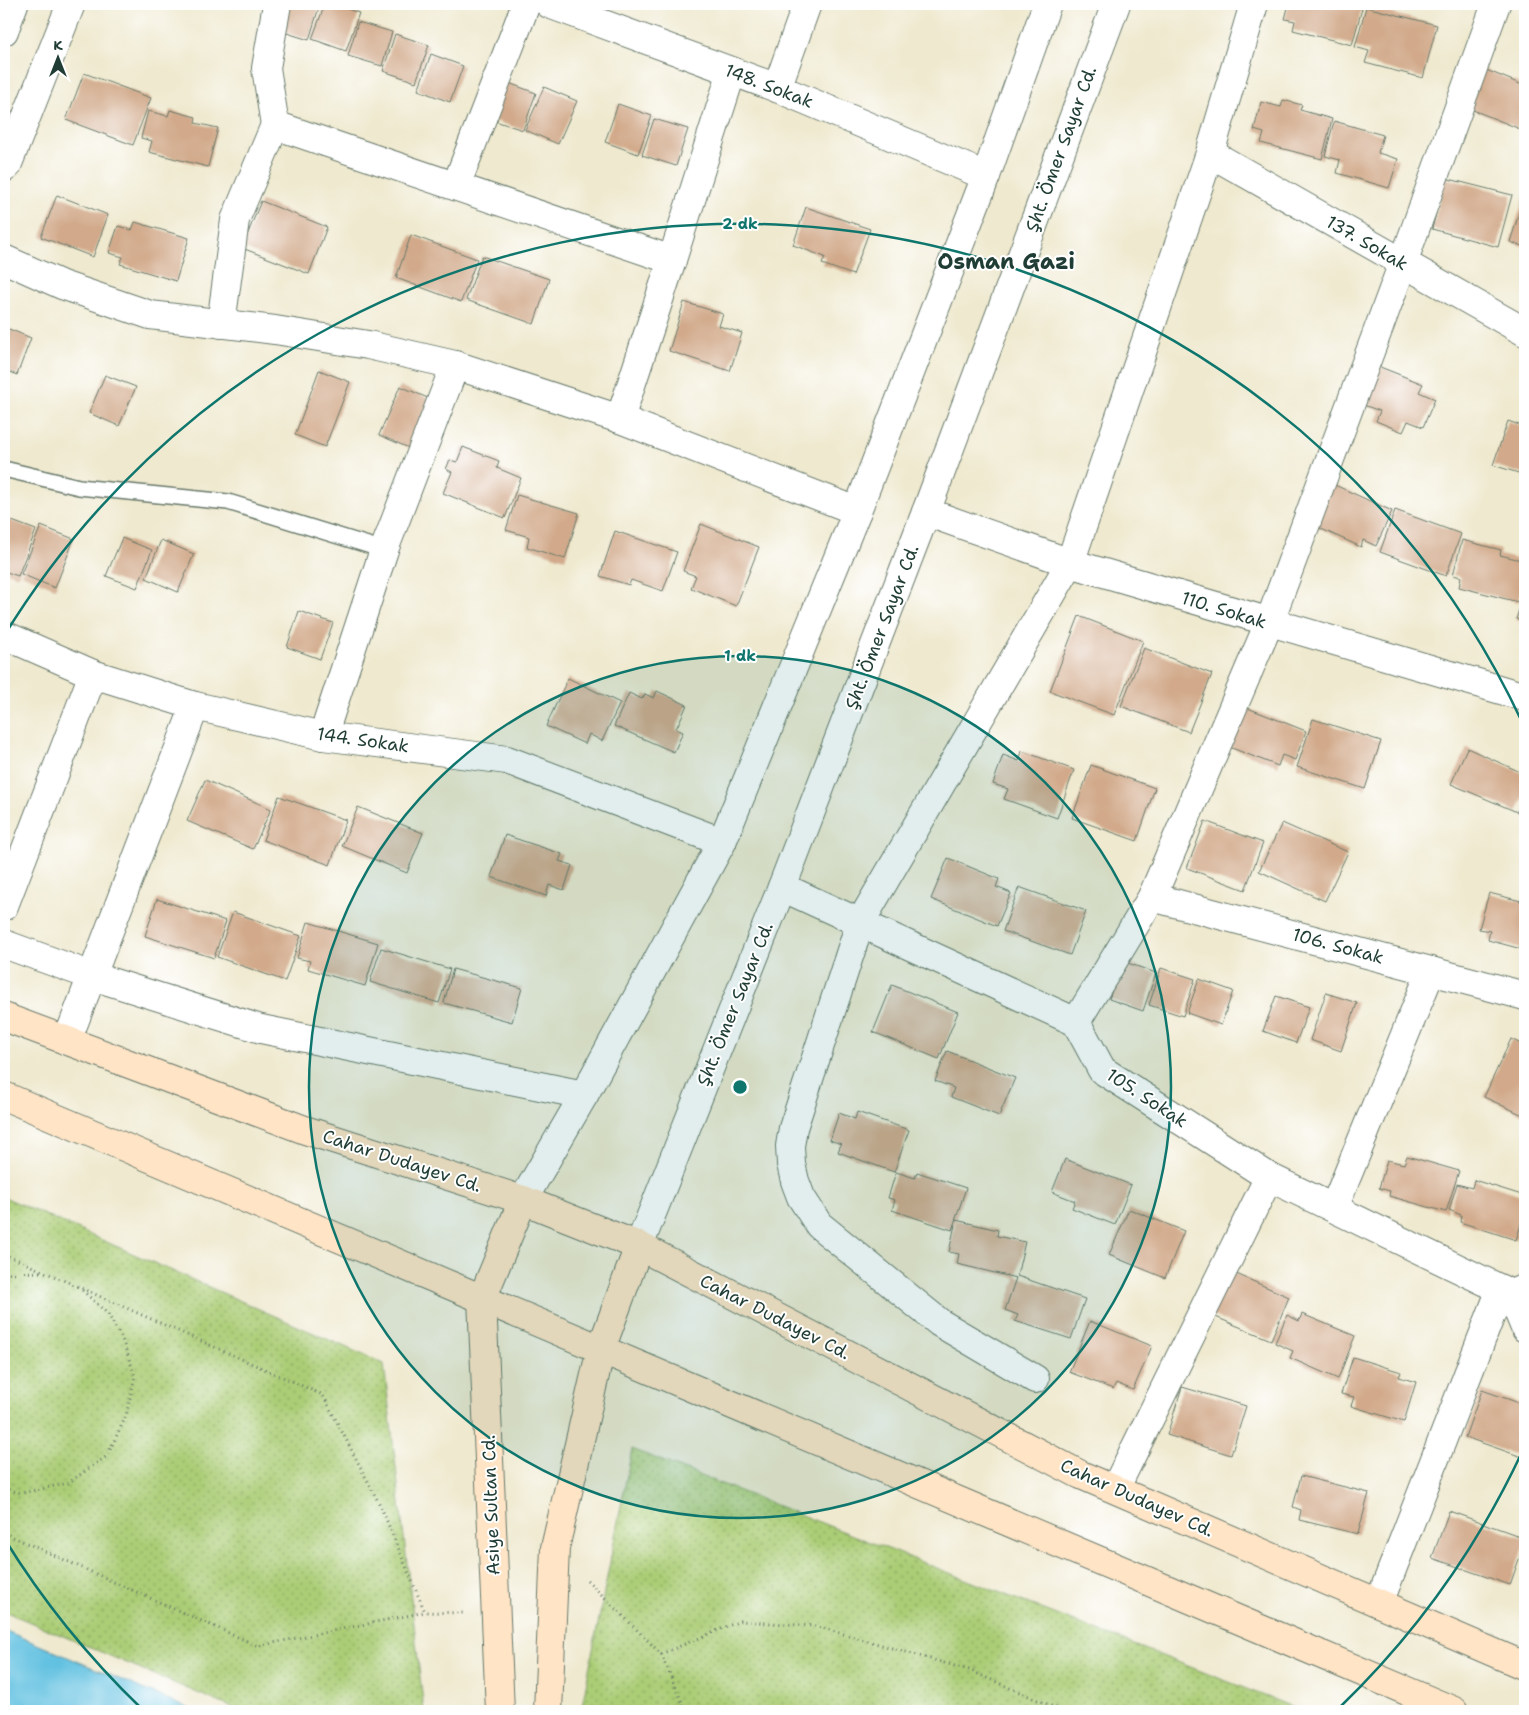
<svg xmlns="http://www.w3.org/2000/svg" width="1529" height="1715" font-family="'Shantell Sans',sans-serif">
<defs>
<pattern id="park-dots" width="8" height="8" patternUnits="userSpaceOnUse" patternTransform="scale(1.25)"><rect width="8" height="8" fill="#abcd76"/><path d="M2 2h.1M6 6h.1" fill="none" stroke="#8ba862" stroke-width="1.8" stroke-linecap="round"/></pattern>
</defs>
<rect width="100%" height="100%" fill="#fff"/>
<filter id="ink" filterUnits="userSpaceOnUse"><feTurbulence type="fractalNoise" baseFrequency=".02" numOctaves="2"/><feDisplacementMap in="SourceGraphic" scale="10" xChannelSelector="R" yChannelSelector="G"/><feConvolveMatrix kernelMatrix="1 2 1 2 8 2 1 2 1" color-interpolation-filters="sRGB"/></filter>
<filter id="wash" filterUnits="userSpaceOnUse"><feTurbulence type="fractalNoise" baseFrequency=".0096" numOctaves="4" result="noise"/><feDisplacementMap in="SourceGraphic" scale="20" xChannelSelector="R" yChannelSelector="G"/><feGaussianBlur stdDeviation="1.12" result="paint"/><feColorMatrix in="noise" values="0 0 0 0 0 0 0 0 0 0 0 0 0 0 0 0 0 1.4 0 .05"/><feComposite in="paint" operator="in"/></filter>
<g filter="url(#wash)">
<rect width="100%" height="100%" fill="#efe9cf"/>
<g fill="url(#park-dots)" stroke="#658555">
<path d="M4,1197l380,167 40,347h-184l-236,-100z"/>
<path d="M632,1449l671,262h-722z"/>
</g>
<path fill="#62c1e1" stroke="#407f8a" d="M4,1630l191,81h-191z"/>
<g id="blocks">
<g fill="#d2aa8b">
<path d="M283,4h37l-11,36 -35,-11z"/>
<path d="M325,4h8l26,9 -13,38 -34,-12z"/>
<path d="M1289,4h68l6,1 -11,40 -59,-15 2,-9 -10,-2z"/>
<path d="M1366,7l71,18 -14,53 -58,-15 4,-12 -14,-4z"/>
<path d="M358,22l34,10 -10,34 -34,-10z"/>
<path d="M395,34l34,11 -13,37 -33,-11z"/>
<path d="M431,54l32,12 -13,36 -32,-12z"/>
<path d="M1484,69l41,17v45l-57,-23z"/>
<path d="M84,73l67,25 -18,47 -67,-25z"/>
<path d="M503,81l33,12 -13,37 -34,-11z"/>
<path d="M544,87l33,14 -19,43 -33,-14z"/>
<path d="M1283,100l19,5 -2,5 32,9 -10,40 -61,-16 3,-10 -10,-3 7,-28 20,5z"/>
<path d="M618,104l34,12 -14,38 -33,-12z"/>
<path d="M170,110l26,7 -1,6 23,5 -10,39 -59,-15 3,-11 -11,-3 7,-27 20,5z"/>
<path d="M654,119l34,10 -12,37 -34,-11z"/>
<path d="M1334,121l49,14 -5,18 20,6 -9,29 -52,-15 3,-13 -15,-4z"/>
<path d="M1445,178l67,17 -14,52 -66,-18z"/>
<path d="M1525,194v53l-15,-5z"/>
<path d="M57,195l51,20 -15,42 -52,-20z"/>
<path d="M261,201l66,26 -18,47 -67,-26z"/>
<path d="M806,207l64,22 -17,46 -31,-11 3,-7 -32,-12z"/>
<path d="M135,222l54,16 -13,43 -56,-17 3,-7 -14,-4 9,-27 14,4z"/>
<path d="M411,235l66,24 -16,43 -65,-24z"/>
<path d="M482,256l67,23 -15,45 -68,-24z"/>
<path d="M684,302l39,12 -4,12 23,7 -12,38 -61,-20z"/>
<path d="M4,327l27,11 -14,37 -13,-5z"/>
<path d="M1370,363l53,21 -4,8 16,7 -12,28 -15,-6 -5,11 -27,-11 4,-10 -25,-9z"/>
<path d="M319,370l31,12 -25,65 -30,-12z"/>
<path d="M105,375l31,12 -17,39 -30,-13z"/>
<path d="M400,386l30,13 -21,49 -30,-13z"/>
<path d="M1508,421l17,6v48l-32,-10z"/>
<path d="M463,447l36,14 -2,7 24,10 -16,40 -62,-25 9,-21 -6,-3 4,-9 7,2z"/>
<path d="M1326,481l66,30 -16,35 -13,-6 -2,7 -53,-24z"/>
<path d="M517,495l62,18 -14,46 -38,-12 2,-10 -23,-7z"/>
<path d="M1395,510l66,24 -15,42 -66,-24z"/>
<path d="M4,518l32,12 -18,46 -14,-5z"/>
<path d="M701,524l58,23 -23,59 -45,-18 5,-12 -13,-5z"/>
<path d="M41,526l33,13 -19,49 -34,-14z"/>
<path d="M615,531l62,21 -14,39 -32,-11 -2,5 -29,-9z"/>
<path d="M122,538l30,12 -15,38 -31,-12z"/>
<path d="M161,540l33,14 -16,38 -32,-14z"/>
<path d="M1462,540l39,10 -1,5 25,6v13l-7,28 -59,-15 2,-10 -8,-2z"/>
<path d="M1525,592v30l-9,-3z"/>
<path d="M299,611l34,12 -13,36 -33,-12z"/>
<path d="M1079,616l64,25 -29,74 -64,-24z"/>
<path d="M1144,648l68,26 -23,58 -68,-26z"/>
<path d="M568,678l52,25 -18,38 -13,-7 -4,10 -39,-18z"/>
<path d="M657,691l30,14 -11,24 7,3 -9,20 -60,-26 15,-33 13,6 3,-5 9,4z"/>
<path d="M1240,705l66,26 -11,29 -13,-5 -4,11 -54,-21z"/>
<path d="M1313,719l68,22 -16,48 -68,-22z"/>
<path d="M1467,748l58,26v19l-8,19 -66,-28z"/>
<path d="M1022,751l52,19 -17,48 -53,-19 4,-10 -15,-5 10,-29 16,6z"/>
<path d="M1091,765l64,23 -18,53 -65,-23z"/>
<path d="M205,780l66,29 -18,40 -66,-28z"/>
<path d="M279,796l67,24 -16,45 -67,-25z"/>
<path d="M358,807l65,26 -16,40 -65,-27z"/>
<path d="M1205,821l58,22 -18,47 -58,-22z"/>
<path d="M1282,823l66,29 -23,49 -66,-30z"/>
<path d="M505,835l57,19 -3,7 13,4 -8,25 -15,-5 -3,11 -55,-19z"/>
<path d="M948,858l51,21 -3,8 15,6 -14,33 -66,-27z"/>
<path d="M1019,887l67,24 -16,44 -67,-24z"/>
<path d="M1489,893l36,9v48l-37,-10 2,-9 -11,-2z"/>
<path d="M157,899l69,22 -12,37 -69,-22z"/>
<path d="M233,912l68,24 -16,45 -68,-24z"/>
<path d="M308,922l70,21 -13,43 -57,-17 2,-8 -13,-3z"/>
<path d="M381,948l69,21 -11,34 -69,-21z"/>
<path d="M1122,961l34,12 -13,38 -34,-12z"/>
<path d="M1161,968l34,11 -12,37 -34,-11z"/>
<path d="M453,969l69,19 -10,34 -68,-19z"/>
<path d="M1199,979l34,12 -12,34 -34,-12z"/>
<path d="M892,985l66,27 -19,47 -66,-27z"/>
<path d="M1326,993l31,10 -16,48 -31,-11z"/>
<path d="M1276,996l33,11 -13,36 -33,-12z"/>
<path d="M1511,1039l14,7v70l-41,-19z"/>
<path d="M947,1051l68,27 -16,38 -48,-19 3,-9 -19,-7z"/>
<path d="M857,1112l52,18 -15,42 -56,-20 3,-8 -11,-4 9,-27 16,6z"/>
<path d="M1407,1156l52,15 -13,41 -57,-16 1,-5 -11,-3 8,-28 17,4z"/>
<path d="M1065,1159l66,26 -16,40 -43,-17 3,-7 -23,-9z"/>
<path d="M896,1172l19,6 2,-6 49,16 -14,42 -60,-20 3,-10 -7,-2z"/>
<path d="M1474,1180l51,16v16l-9,28 -56,-18 1,-7 -12,-5 8,-26 15,4z"/>
<path d="M1129,1209l55,22 -19,47 -56,-23z"/>
<path d="M956,1220l42,10 -1,6 28,6 -8,34 68,23 -14,40 -56,-18 3,-6 -13,-5 11,-32 -59,-14 2,-10 -10,-2z"/>
<path d="M1225,1269l64,28 -18,43 -65,-27z"/>
<path d="M1302,1314l53,22 -17,43 -48,-21 3,-7 -18,-8 12,-28 12,6z"/>
<path d="M1090,1321l62,25 -19,44 -17,-7 -3,6 -44,-17z"/>
<path d="M1353,1357l48,15 -2,5 17,5 -12,40 -53,-16 3,-9 -13,-3z"/>
<path d="M1182,1387l64,19 -15,49 -64,-20z"/>
<path d="M1482,1390l43,15v53l-60,-21z"/>
<path d="M1301,1476l68,17 -11,41 -59,-14 2,-10 -8,-3z"/>
<path d="M1449,1511l76,27v4l-15,43 -78,-27z"/>
</g>
</g>
</g>
<g filter="url(#ink)">
<use href="#blocks" fill-opacity="0" stroke="#68796a" stroke-width="1"/>
<g fill="none" stroke-linecap="round" stroke-linejoin="round">
<g stroke="#68796a" stroke-width="18">
<path id="service" d="M4,469l75,18 149,15 156,48"/>
</g>
<g stroke="#68796a" stroke-width="30">
<g id="minor">
<path d="M549,4l228,84 209,88"/>
<path d="M4,31l10,-27"/>
<path d="M777,88l30,-84"/>
<path d="M275,125l-9,-57 11,-64"/>
<path d="M1210,153l315,179"/>
<path d="M4,168l3,-2 64,-162"/>
<path d="M456,186l70,-182"/>
<path d="M4,259l58,26 88,30 125,15 93,15 87,20 165,54 237,92"/>
<path d="M672,260l60,-189"/>
<path d="M221,324l14,-104 40,-95 397,135 -52,159"/>
<path d="M926,512l144,51 455,134"/>
<path d="M4,635l89,39 102,32 128,30 184,24 215,82"/>
<path d="M323,736l61,-186 71,-185"/>
<path d="M782,887l294,135 26,48 167,107 242,117 14,-6"/>
<path d="M1152,897l373,99"/>
<path d="M4,906l89,-232"/>
<path d="M4,944l88,32 169,53 323,66"/>
<path d="M1076,1022l76,-125 117,-274 134,-360 93,-259"/>
<path d="M67,1041l128,-335"/>
<path d="M1334,1208l97,-237"/>
<path d="M1511,1294l14,34"/>
<path d="M1035,1379l-95,-56 -121,-98 -18,-28 -6,-16 -4,-17 -1,-18 3,-18 67,-205 210,-360 140,-410 44,-149"/>
<path d="M1115,1489l154,-312"/>
<path d="M1379,1603l122,-314"/>
</g>
</g>
<g stroke="#68796a" stroke-width="30">
<g id="tertiary">
<path d="M523,1200l61,-105 138,-253 135,-331 129,-335 61,-172"/>
<path d="M639,1246l143,-359 144,-375 190,-508"/>
</g>
</g>
<g stroke="#68796a" stroke-width="30">
<g id="secondary">
<path d="M4,1017l301,113 218,70 116,46 442,229 444,191"/>
<path d="M4,1096l1450,615"/>
<path d="M500,1711l-18,-412 41,-99"/>
<path d="M548,1711l7,-163 46,-199 38,-103"/>
</g>
</g>
<g stroke="#68796a" stroke-width="3" stroke-dasharray="1 4" stroke-linecap="butt">
<path d="M4,1254l319,141 58,112 44,105"/>
<path d="M4,1273l39,-1"/>
<path d="M4,1489l18,4 46,-10 39,-27 19,-40 9,-40 -13,-37 -14,-25 -26,-24"/>
<path d="M4,1533l254,113 167,-34 38,1"/>
<path d="M587,1580l74,74 25,57"/>
<path d="M661,1654l79,-33 75,5 154,44 94,41"/>
<path d="M947,1711l34,-3 13,3"/>
</g>
<use href="#service" stroke="#fff" stroke-width="15"/>
<use href="#minor" stroke="#fff" stroke-width="28"/>
<use href="#tertiary" stroke="#fff" stroke-width="28"/>
<use href="#secondary" stroke="#ffe4c6" stroke-width="28"/>
</g>
</g>
<circle cx="740" cy="1087" r="431" fill="#0f766e" fill-opacity=".12"/>
<g fill="none" stroke="#0f766e" stroke-width="2.5">
<circle cx="740" cy="1087" r="431"/>
<path d="M1522 1452A863 863 0 0 1 1339 1708M141 1708A863 863 0 0 1 4 1538M4 636A863 863 0 0 1 1522 722"/>
</g>
<g text-anchor="middle" stroke-width="4" stroke-linejoin="round" paint-order="stroke">
<g font-size="18" fill="#1f3d34" stroke="#fff">
<text transform="translate(769 86) rotate(21)" y="6">148. Sokak</text>
<text transform="translate(1061 149) rotate(-70)" y="6">Şht. Ömer Sayar Cd.</text>
<text transform="translate(1367 243) rotate(30)" y="6">137. Sokak</text>
<text transform="translate(1224 610) rotate(17)" y="6">110. Sokak</text>
<text transform="translate(882 627) rotate(-69)" y="6">Şht. Ömer Sayar Cd.</text>
<text transform="translate(363 740) rotate(8)" y="6">144. Sokak</text>
<text transform="translate(1338 946) rotate(15)" y="6">106. Sokak</text>
<text transform="translate(735 1004) rotate(-68)" y="6">Şht. Ömer Sayar Cd.</text>
<text transform="translate(1147 1098) rotate(33)" y="6">105. Sokak</text>
<text transform="translate(402 1161) rotate(18)" y="6">Cahar Dudayev Cd.</text>
<text transform="translate(775 1317) rotate(27)" y="6">Cahar Dudayev Cd.</text>
<text transform="translate(1137 1498) rotate(24)" y="6">Cahar Dudayev Cd.</text>
<text transform="translate(491 1505) rotate(-92)" y="6">Asiye Sultan Cd.</text>
</g>
<g font-size="22" font-weight="bold" fill="#1f3d34" stroke="#fff">
<text x="1006" y="269">Osman Gazi</text>
</g>
</g>
<circle cx="740" cy="1087" r="8" fill="#0f766e" stroke="#fff" stroke-width="2.5"/>
<g font-size="15" text-anchor="middle" font-weight="bold" fill="#0f766e" stroke="#fff" stroke-width="4" stroke-linejoin="round" paint-order="stroke">
<text x="740" y="229">2 dk</text>
<text x="740" y="661">1 dk</text>
</g>
<rect width="1529" height="1715" fill="none" stroke="#fff" stroke-width="20"/>
<g transform="translate(58 58)" stroke="#ffffff" stroke-width="4" paint-order="stroke">
<path d="M0-4L9 19L0 12L-9 19Z" fill="#1f3d34"/>
<text y="-8" font-size="14" font-weight="bold" text-anchor="middle" fill="#1f3d34">K</text>
</g>
</svg>
